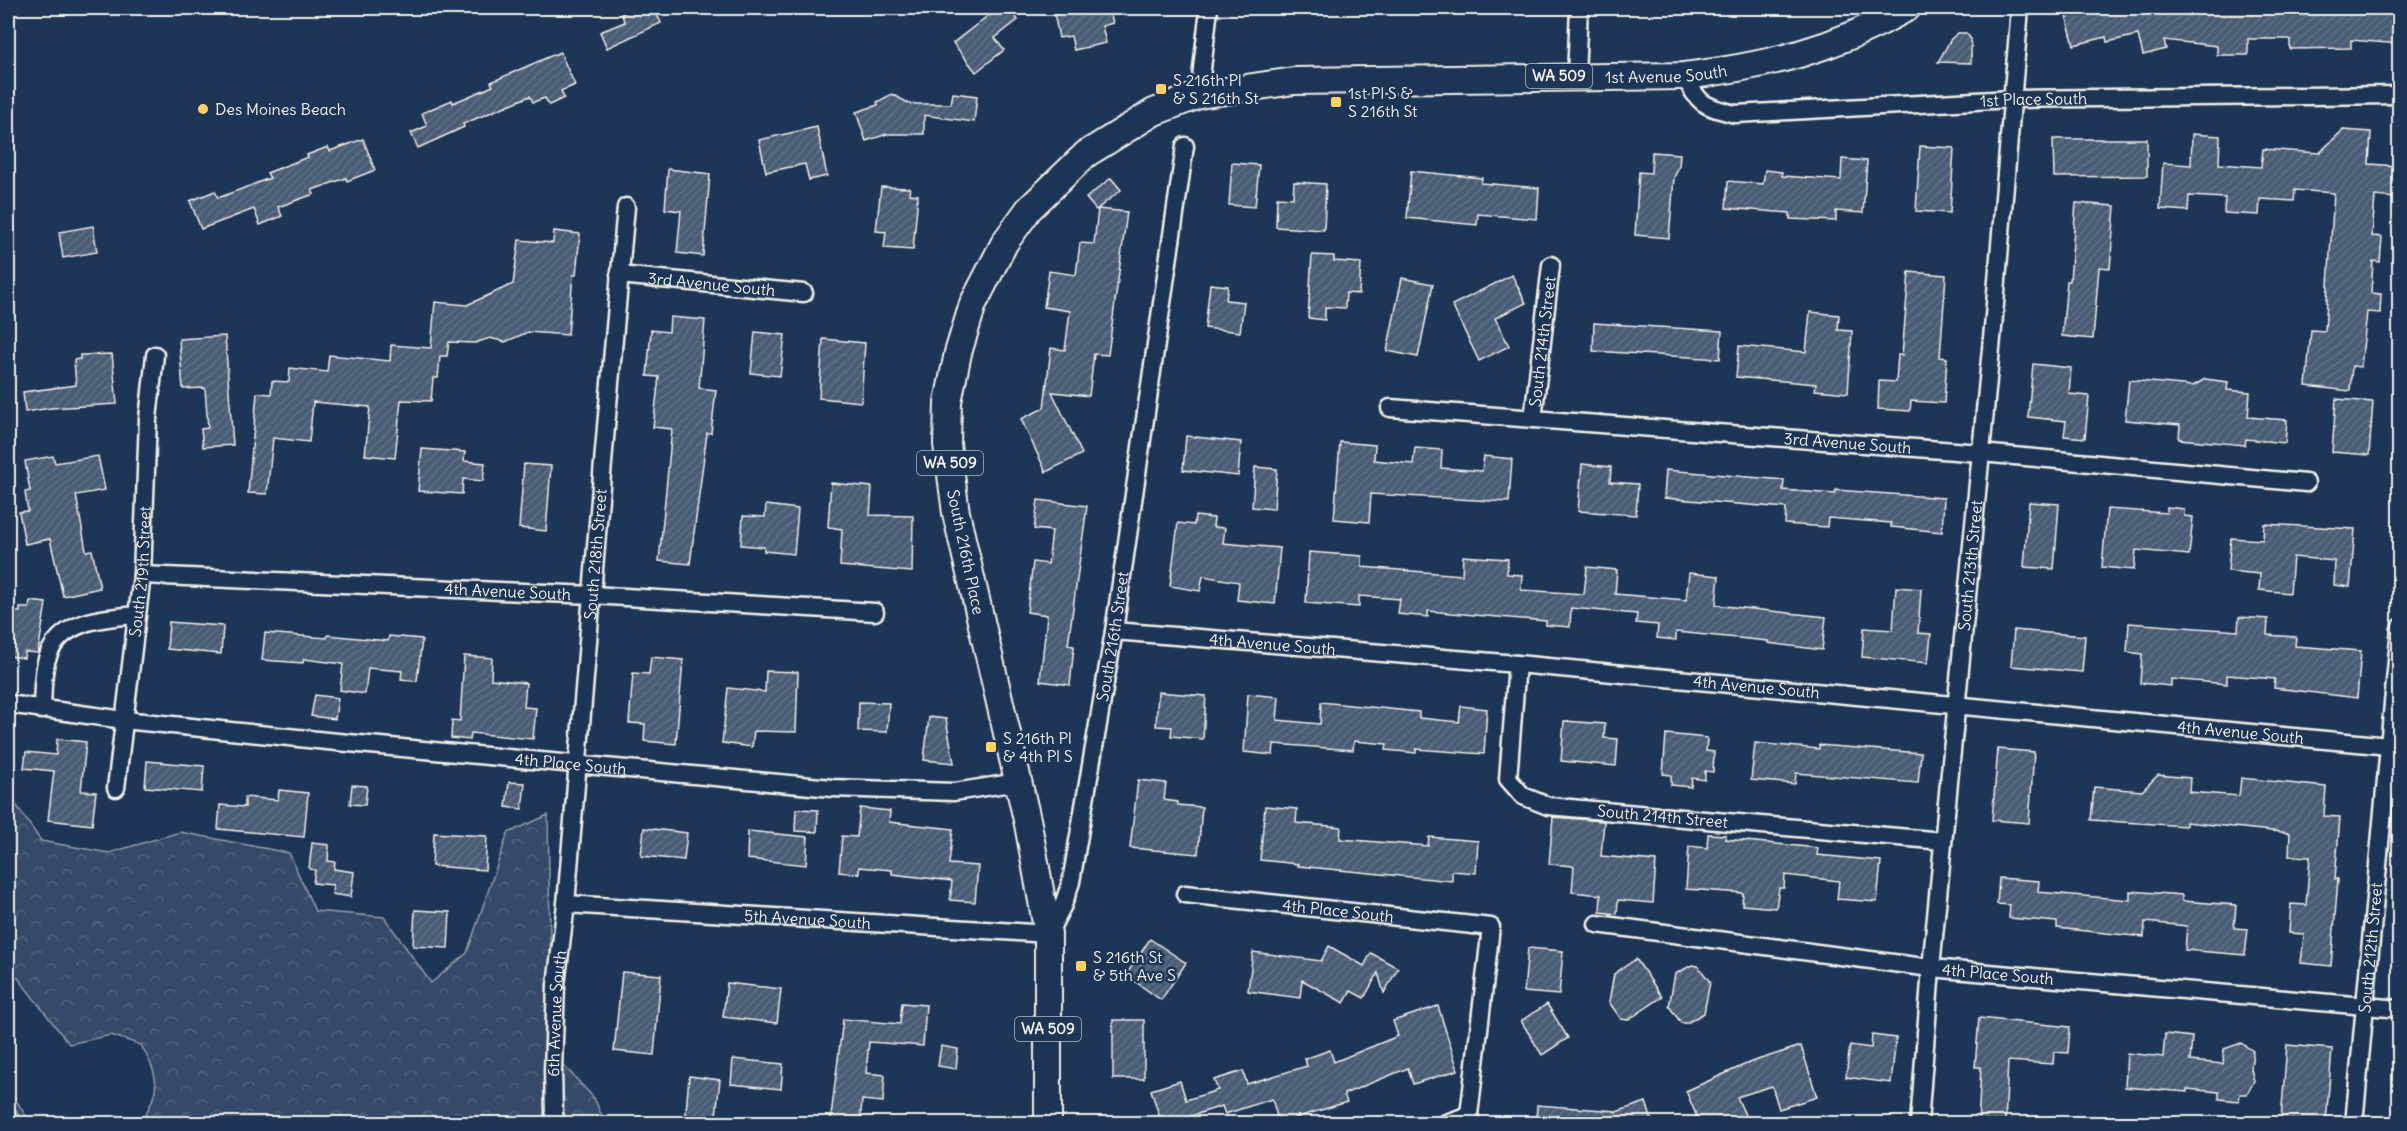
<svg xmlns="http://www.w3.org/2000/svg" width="2407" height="1131" font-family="Delius,sans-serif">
<defs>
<pattern id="forest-crowns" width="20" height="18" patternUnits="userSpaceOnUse" patternTransform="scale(1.5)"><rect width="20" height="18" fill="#354a67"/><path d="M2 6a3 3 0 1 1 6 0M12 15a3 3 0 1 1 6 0" fill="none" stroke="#53657d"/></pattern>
<pattern id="building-hatch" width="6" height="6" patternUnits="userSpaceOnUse" patternTransform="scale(1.5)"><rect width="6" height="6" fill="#485b74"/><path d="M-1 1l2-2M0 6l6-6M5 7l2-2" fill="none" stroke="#637388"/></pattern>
</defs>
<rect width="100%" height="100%" fill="#1d3557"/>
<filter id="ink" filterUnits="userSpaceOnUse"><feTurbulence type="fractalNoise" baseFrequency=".0167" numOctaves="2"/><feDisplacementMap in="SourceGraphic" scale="12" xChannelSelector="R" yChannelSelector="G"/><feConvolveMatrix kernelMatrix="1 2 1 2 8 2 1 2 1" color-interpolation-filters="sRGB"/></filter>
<g filter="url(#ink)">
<g fill="url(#forest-crowns)" stroke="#949ea8" stroke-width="1.5">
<path d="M8,793l33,48 68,12 71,-21 109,21 26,58 69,6 47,66 36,-30 41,-120 40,-18 4,238 42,45 11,25h-464c19,-35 20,-42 0,-78l-30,-10 -42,9 -61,-79z"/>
<path d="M8,1087l22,36h-22z"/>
</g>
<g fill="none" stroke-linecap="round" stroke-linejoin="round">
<path stroke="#9aa2ab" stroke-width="6" d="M8,1102l14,22"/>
</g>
<g fill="url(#building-hatch)" stroke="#f4f1e8" stroke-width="1.5">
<path d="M635,8h19l7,15 -54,25 -7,-16 25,-10 -4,-8z"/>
<path d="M998,8h10l10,12 -23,18 9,12 -28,22 -23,-29z"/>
<path d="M1053,8h56l4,15 -11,3 4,17 -32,7 -3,-14 -12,2z"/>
<path d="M2064,8h336v36l-49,-4v8l-61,1v-10h-42v16h-31v-9l-53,-6 2,9 -23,6 -5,-20 -31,7 -1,-5 -32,8z"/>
<path d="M1958,33h8l5,6v24l-33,-1 13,-23z"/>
<path d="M560,52l15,33 -14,6 3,7 -15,7 -4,-7 -12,4 -3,-6 -67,28 1,3 -46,21 -7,-15 16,-7 -5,-13 30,-13 1,3 40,-17 -2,-4z"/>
<path d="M953,93l24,3 -3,26 -50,-7v19h-37l-21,7 -10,-29 22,-7 -1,-3 15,-8 18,10h41z"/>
<path d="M817,127l10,49 -18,4 -4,-16 -39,8 -7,-32z"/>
<path d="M2343,130l28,2 -2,32 28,2 -2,32 -20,-2 -3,40 10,1 -2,25 -7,-1 -2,32 10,1 -1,19 -13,-1 -6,55 -9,-1 -2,25 -44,-5 5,-56 14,1 9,-138 -39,-3 -1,11 -34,-2 -1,16 -35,-2 1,-15 -36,-2 -1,15 -28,-2 3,-46 28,2 1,-31 28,2 -1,28 42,3 2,-18 56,4z"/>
<path d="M363,139l12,31 -28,11 -1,-3 -34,12 2,4 -36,13 4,9 -22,9 -6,-16 -53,20 -11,-28 25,-10 3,7 52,-20 -3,-5 41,-16 -1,-2 21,-8 2,4z"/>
<path d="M2053,139h94v37l-93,1z"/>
<path d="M1920,146l34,2 -4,65 -34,-2z"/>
<path d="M1652,152l28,2 -1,12 -5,12 -5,60 -34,-3 4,-63 12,1z"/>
<path d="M1842,159l25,2 -4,52 -27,-2v10l-46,-2v-6l-64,-5 2,-27 35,3 2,-14 17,2v4l59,4z"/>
<path d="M1232,163l27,2 -4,42 -26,-2z"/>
<path d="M668,169l42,5 -7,82 -26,-3 4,-42 -16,-2z"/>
<path d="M1411,171l71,7 -1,5 58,5 -2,31 -59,-5 -1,11 -70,-7z"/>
<path d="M1111,178l10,12 -25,20 -10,-12z"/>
<path d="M1294,182l32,2 -2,46 -48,-3 1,-30 16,1z"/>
<path d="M881,187l29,1 -1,6 9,1 -5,55 -29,-2 2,-16 -10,-1z"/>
<path d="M2076,203l39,3 -5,62 -11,-1 -6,72 -31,-3 5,-55h3z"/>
<path d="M1098,209l29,3 -19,143 -14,-1 -5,42 -37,-4 30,62 -36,18 -25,-53 23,-11 7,-60 14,2 5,-39 -26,-4 5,-36 27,4 4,-32 14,1z"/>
<path d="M93,226l4,26 -34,6 -4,-26z"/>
<path d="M554,231l26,3 -4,41h-3l-5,60 -40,-3 -23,10 -15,-4 -15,5 -26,-1 -2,14h-7l-2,22h-5l-2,23 -30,-1 -6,58 -30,-3 5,-48 -57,-5 -4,40 -36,-4 -6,56 -19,-1 9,-100 14,1 1,-13 17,1 1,-14 37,4 2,-17 61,6 1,-16 40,3 4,-46 32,3 46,-21 6,-44 34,3z"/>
<path d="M1312,255l22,1v5l27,2 -2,31 -13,-1 -1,15 -20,-1v13l-17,-2z"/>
<path d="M1909,272l37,3 -6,82 7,1 -3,45 -33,-2 -1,10 -32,-2 1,-28 17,1 2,-27h4z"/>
<path d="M1512,275l14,28 -31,15 14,28 -30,15 -27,-56z"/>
<path d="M1402,278l31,6 -15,73 -31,-6z"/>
<path d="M1210,284l18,2 -2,14 18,2 -4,30 -35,-4z"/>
<path d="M1810,312l29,3 -1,15 14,1 -4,62 -33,-3 1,-6 -80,-7 3,-31 67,6z"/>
<path d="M670,317l35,3 -6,68 17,2 -5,43h-4l-17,131 -31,-3 13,-132 -19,-2 6,-50 -12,-1 4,-46 18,2z"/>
<path d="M1594,323l128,8 -2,28 -127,-8z"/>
<path d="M755,332l30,3 -5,41 -29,-3z"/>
<path d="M225,336l8,109 -30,2 -2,-18 7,-1 -3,-40 -22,1 -4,-50z"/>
<path d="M823,339l42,4 -4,59 -42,-4z"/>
<path d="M112,354l5,50 -66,4 -26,4 -2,-20 53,-7 -2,-25 6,-1v-4z"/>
<path d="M2033,364l38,4 -2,26 20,2 -4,42 -21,-2 2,-15 -38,-4z"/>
<path d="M2205,379l23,3 -1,8 23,2 -2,25 39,3 -2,23 -39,-4 -1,6 -66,-6 1,-14 -55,-5 4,-40 64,6z"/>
<path d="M2336,399l37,3 -4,53 -37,-3z"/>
<path d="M1186,436l55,6 -3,34 -55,-6z"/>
<path d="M1340,442l35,3 -1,15 39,4 2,-16 27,2 -1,18 41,3 2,-15 28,3 -3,43 -138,-8 -2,28 -35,-3z"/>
<path d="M422,449l43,3 -1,9 21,2 -2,18 -20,-2 -1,15 -44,-3z"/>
<path d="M53,456l2,7 43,-7 7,34 -29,5 10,56 6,-1 8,38 -37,8 -13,-57 -25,5 -6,-32 9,-1 -3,-19 5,-1 -5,-30z"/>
<path d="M524,464l27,2 -5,65 -27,-3z"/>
<path d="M1582,464l29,3 -1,15 28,2 -2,31 -58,-4z"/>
<path d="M1255,467l22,2 -3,40 -22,-2z"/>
<path d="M1666,470l118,10 -1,10 52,4 1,-4 108,8 -2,34 -51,-5v-4l-63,-5 -1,9 -42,-3 1,-16 -122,-10z"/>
<path d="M831,483l41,4 -2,28 43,1 -1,56 -72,-6 2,-37 -14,-2z"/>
<path d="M1038,500l49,6 -19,139 6,1 -4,39 -30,-4 7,-66 -20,-3 6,-50 15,2 4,-33 -18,-2z"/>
<path d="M2029,502l30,2 -5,65 -30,-2z"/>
<path d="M766,505l32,4 -4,45 -30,-3v-4l-23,-2 2,-29 22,1z"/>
<path d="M2167,507l17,2v7l9,1 -4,38 -53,-5 -2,20 -32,-3 5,-58 60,4z"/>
<path d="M1195,516l19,2 -1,9 12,1 -2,15 57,5 -5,56 -38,-4 2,-18 -36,-6 -3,15 -30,-5 8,-63 16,2z"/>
<path d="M2264,524l91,5 -5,58 -16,-2 1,-24 -42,-4 -3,36 -31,-3 1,-16 -32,-3 3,-33 32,2z"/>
<path d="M1309,552l53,4v11l100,8 1,-19 45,3 -1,15 15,1 -1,15 63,4 3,-27 30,3 -2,24 71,6 3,-27 30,3 -3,29 110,12 -4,33 -54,-7v-2l-92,-9v8l-19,-2 1,-13 -22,-2 1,-9 -66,-6 -1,19 -24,-2v-4l-118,-10v6l-30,-3 2,-15 -41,-3v11l-53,-4z"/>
<path d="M1896,587l25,2 -3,44 13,1 -3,29 -66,-6 2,-29 29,2z"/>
<path d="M30,601l16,2 -8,50 -13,-1 -1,6 -16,-2v-29h3l2,-15h7v-4h9z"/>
<path d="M2239,617l29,2 -1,16 29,2 -1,9 66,5 -4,47 -83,-10 1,-9 -48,-4v9l-56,-5v7l-31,-3 2,-29 -15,-2 2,-29 109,8z"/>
<path d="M169,622l54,4 -2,28 -54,-5z"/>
<path d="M2014,630l71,6 -3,36 -71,-6z"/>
<path d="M265,633l62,5 1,-3 60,6 1,-5 33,3 -5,42 -16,-2 1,-8 -34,-3 -3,26 -25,-4 3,-26 -39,-5 -1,4 -41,-3z"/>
<path d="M464,656l28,2 -1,21 35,4 -2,24 12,1 -3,31 -62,-6 -1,7 -19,-2 1,-18 8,1z"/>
<path d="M651,657l32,3 -7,84 -32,-3 1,-17 -16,-1 4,-50 16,1z"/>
<path d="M766,671l32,1 -2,60 -42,-1 -2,16 -30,-4 6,-55 37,4z"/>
<path d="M1158,692l48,4 -3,43 -32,-3 1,-9 -16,-1z"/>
<path d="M1248,694l31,3 -2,23 43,4 1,-22 98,10v6l40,4 2,-16 26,3 -3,45 -68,-5v4l-30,-3 1,-6 -33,-3 -1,9 -79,-6 -1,11 -29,-3z"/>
<path d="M315,695l23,3 -3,21 -24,-3z"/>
<path d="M859,702l30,1 -2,29 -29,-1z"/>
<path d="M929,717l17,2 8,44 -30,-3z"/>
<path d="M1564,721l41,3 -1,14 14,1 -2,27 -55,-5z"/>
<path d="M1666,734l41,4 -1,13 8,1 -1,20 -8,-1v9l-13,-2 -1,9 -20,-2v-10l-8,-1z"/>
<path d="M57,739l29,3 -5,49 15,1 -4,33 -44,-5 6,-49 -30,-3 2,-16 30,3z"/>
<path d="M1755,743l64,6v-4l102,8 -3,30 -122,-10 -1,11 -44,-4z"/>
<path d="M1998,749l36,3 -5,71 -37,-3z"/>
<path d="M147,761l57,5 -2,26 -57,-5z"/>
<path d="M2158,775l32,3 -1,14 50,4 2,-18 85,9 -2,29 16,1 -5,62h3l-7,87 -30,-3 3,-29 -15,-1 2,-29 15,1 4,-48 -21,-1 1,-23 -104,-11v4l-95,-6 3,-33 48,4z"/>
<path d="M1138,780l28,3 -2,17 14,2v3l24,2 -4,47 -68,-6z"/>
<path d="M509,782l16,1 -3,26 -16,-2z"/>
<path d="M352,785l15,1 -2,19 -15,-1z"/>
<path d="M279,790l29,3 -4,44 -86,-8 2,-24 25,2v-10l33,3z"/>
<path d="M1265,806l32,3 -1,14 45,4 -1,12 88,7 1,-9 49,4 -2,32 -24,-2v10l-154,-15v-2l-38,-4z"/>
<path d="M860,808l30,3 -1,11 64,7 -4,35 29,2 -3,36 -25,-2 2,-19 -60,-7v-4l-33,-3v7l-20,-2 3,-36 15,1z"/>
<path d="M796,809l22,1 -1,22 -22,-1z"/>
<path d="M1553,817l51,4 -3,35 55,5 -3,42 -35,-3 -1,14 -17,-2 1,-17 -29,-3 2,-26 -25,-2z"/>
<path d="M644,828l43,5 -3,27 -43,-4z"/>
<path d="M748,831l60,6 -2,28 -59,-6z"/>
<path d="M434,833l53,3 -2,34 -53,-4z"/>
<path d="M1708,834l18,1 -1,4 93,9 -1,7 64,6 -4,41 -40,-3 2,-18 -54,-6 -1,13h-5l-3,20 -34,-3 1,-12 -57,-4 3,-43 18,2z"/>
<path d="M312,843l17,2 -1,16 7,1 -1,7 20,3 -3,25 -19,-3 1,-9 -20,-2 2,-13 -6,-1z"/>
<path d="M1999,878l40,3 -1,11 92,8v-9l52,4v6l54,4 -2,23 14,1 -3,26 -60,-5 2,-24 -42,-4 -1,15 -87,-9v-6l-48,-4 1,-13 -13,-1z"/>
<path d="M415,910l35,2 -2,36 -35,-2z"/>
<path d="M1150,939l36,24 -25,37 -35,-25z"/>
<path d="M1329,946l35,20 7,-13 27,15 -14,25 -6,-20 -14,25 -13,-7 -7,12 -42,-23 -2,18 -52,-7 5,-39 68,9z"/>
<path d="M1528,948l35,3 -4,44 -35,-3z"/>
<path d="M1636,959l26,38 -34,23 -7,-1 -12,-17 5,-28z"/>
<path d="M1692,965l6,1 12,16 -6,31 -17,10h-6l-12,-17 6,-32z"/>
<path d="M622,972l39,3 -7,80 -40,-4z"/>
<path d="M727,983l54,6 -4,34 -54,-6z"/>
<path d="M902,1003l24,2 -3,41 -54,-4 -3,31 19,2 -2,27 -21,-2 -2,24h-30l13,-105 57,5z"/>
<path d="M1547,1004l21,34 -26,17 -21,-34z"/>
<path d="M1438,1006l20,64 -45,14 -5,-16 -64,26 3,8 -68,21 -7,-24 -47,15 -3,-8 -31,10 3,8h-32l-11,-34 29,-9 6,19 32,-10 -4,-10 29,-9 4,13 60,-18 -2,-7 25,-9 4,12 64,-26 -5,-15z"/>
<path d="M1979,1018l91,9 -2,26 -14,-1 -1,12 -45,-3 -3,63h-27l3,-57h-6z"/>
<rect x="1113" y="1020" width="31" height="59"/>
<path d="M2165,1034l27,3 -2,24 33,3 1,-15 17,-6 12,8 -2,18 3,12 -7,13h-7l-1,7 -20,-2v-7l-32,-3v3l-62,-5 2,-34 36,4z"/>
<path d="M1872,1035l24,3 -5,45 -45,-6 4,-32 21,3z"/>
<path d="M2287,1045l45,4 -6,74 -45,-4z"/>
<path d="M941,1046l17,3 -2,20 -18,-3z"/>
<path d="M1801,1046l16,51 -38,12 -7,-23 -35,11 12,27h-49l-14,-33 65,-29z"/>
<path d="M733,1059l50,5 -2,25 -50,-5z"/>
<path d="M689,1076l31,4 -5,44h-30z"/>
<path d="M1646,1102l7,22h-117l1,-19 79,6v1z"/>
</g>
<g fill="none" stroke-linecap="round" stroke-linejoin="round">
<g stroke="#f4f1e8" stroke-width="21">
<g id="street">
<path d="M1576,76l3,-68"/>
<path id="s1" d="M1684,76c16,29 19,30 51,38l277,-15 388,-4"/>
<path d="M1199,95l10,-87"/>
<path id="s2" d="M619,275l185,18"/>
<path id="s3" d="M1390,408l591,45 325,30"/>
<path id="s4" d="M1533,419l18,-154"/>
<path id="s5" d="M142,575l450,20 283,17"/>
<path id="s6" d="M1114,631l403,33 883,83"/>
<path id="s7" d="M1517,664l-9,115 15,17 25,10 395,35"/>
<path id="s8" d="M8,704l116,16 203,21 505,47 122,4 64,-10"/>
<path d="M42,710c1,-17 0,-36 5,-51 12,-39 56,-41 90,-44"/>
<path id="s9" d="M116,788l26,-213 6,-156 7,-64"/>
<path id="s10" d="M1185,894l306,33 -22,188 3,9"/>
<path id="s11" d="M566,904l482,30 15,-29 8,-23 43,-251 71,-485"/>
<path id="s12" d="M1597,924l334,44 469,41"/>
<path id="s13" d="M557,1124l-3,-10 -1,-44 3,-85 10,-81 40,-477 20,-220"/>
<path d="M1444,1124l25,-9"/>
<path id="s14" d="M1919,1124l12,-156 62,-640 27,-320"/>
<path id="s15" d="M2354,1124l46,-496"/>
</g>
</g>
<g stroke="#f4f1e8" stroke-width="30">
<g id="primary">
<path id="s16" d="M1048,1124v-190l-20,-110 -72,-311 -9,-69 1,-42 10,-49 15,-49 32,-62 24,-33 57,-55 68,-42 45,-17 95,-14 390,-5c83,-10 149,-26 223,-68"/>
</g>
</g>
<use href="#street" stroke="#1d3557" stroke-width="16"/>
<use href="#primary" stroke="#1d3557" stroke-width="26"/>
</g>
</g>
<g fill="#ffd166" stroke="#1d3557" stroke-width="2">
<rect x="1155" y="83" width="12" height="12" rx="3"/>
<rect x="1330" y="96" width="12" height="12" rx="3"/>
<circle cx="203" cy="109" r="6"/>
<rect x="985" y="741" width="12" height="12" rx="3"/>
<rect x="1075" y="960" width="12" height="12" rx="3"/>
</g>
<g text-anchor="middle" stroke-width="5" stroke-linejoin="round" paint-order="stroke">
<g fill="#1d3557" stroke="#b4b9bc" stroke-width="1.5">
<rect x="1526" y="64" width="66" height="24" rx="4.5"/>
<rect x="917" y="451" width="66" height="24" rx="4.5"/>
<rect x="1015" y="1017" width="66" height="24" rx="4.5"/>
</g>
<g font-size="15" font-weight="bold" fill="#f4f1e8">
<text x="1559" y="81">WA 509</text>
<text x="950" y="468">WA 509</text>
<text x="1048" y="1034">WA 509</text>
</g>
<g font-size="16" fill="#f4f1e8" stroke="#1d3557">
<text dy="6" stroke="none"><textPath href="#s16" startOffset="1620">1st Avenue South</textPath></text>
<text dy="6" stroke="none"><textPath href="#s1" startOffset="366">1st Place South</textPath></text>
<text dy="6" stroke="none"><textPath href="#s2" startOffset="93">3rd Avenue South</textPath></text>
<text dy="6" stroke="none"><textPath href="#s4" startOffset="78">South 214th Street</textPath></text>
<text dy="6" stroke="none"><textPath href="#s3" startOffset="459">3rd Avenue South</textPath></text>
<text transform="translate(966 552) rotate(78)" y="6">South 216th Place</text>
<text dy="6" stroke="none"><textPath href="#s13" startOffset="572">South 218th Street</textPath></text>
<text dy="6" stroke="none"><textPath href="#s14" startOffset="561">South 213th Street</textPath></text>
<text dy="6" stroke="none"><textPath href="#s9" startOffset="218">South 219th Street</textPath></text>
<text dy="6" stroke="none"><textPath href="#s5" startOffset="366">4th Avenue South</textPath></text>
<text dy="6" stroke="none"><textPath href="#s11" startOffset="789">South 216th Street</textPath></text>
<text dy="6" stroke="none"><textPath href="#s6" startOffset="159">4th Avenue South</textPath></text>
<text dy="6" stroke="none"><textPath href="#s6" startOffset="645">4th Avenue South</textPath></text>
<text dy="6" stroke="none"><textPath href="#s6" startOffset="1131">4th Avenue South</textPath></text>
<text dy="6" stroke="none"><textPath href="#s8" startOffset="566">4th Place South</textPath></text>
<text dy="6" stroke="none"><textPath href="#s7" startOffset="280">South 214th Street</textPath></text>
<text dy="6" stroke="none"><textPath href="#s10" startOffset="154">4th Place South</textPath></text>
<text dy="6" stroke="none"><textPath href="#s11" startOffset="242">5th Avenue South</textPath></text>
<text dy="6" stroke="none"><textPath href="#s15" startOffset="177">South 212th Street</textPath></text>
<text dy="6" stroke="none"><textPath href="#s12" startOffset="404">4th Place South</textPath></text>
<text dy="6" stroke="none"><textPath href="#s13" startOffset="111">6th Avenue South</textPath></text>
</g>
<g font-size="16" fill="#f4f1e8" stroke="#1d3557" text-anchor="start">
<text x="1173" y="86">S 216th Pl<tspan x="1173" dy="18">&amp; S 216th St</tspan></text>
<text x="1348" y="99">1st Pl S &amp;<tspan x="1348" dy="18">S 216th St</tspan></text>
<text x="215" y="115">Des Moines Beach</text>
<text x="1003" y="744">S 216th Pl<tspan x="1003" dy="18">&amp; 4th Pl S</tspan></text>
<text x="1093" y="963">S 216th St<tspan x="1093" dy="18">&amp; 5th Ave S</tspan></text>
</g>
</g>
<rect width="2407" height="1131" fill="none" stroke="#1d3557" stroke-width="30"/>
<rect x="15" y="15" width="2377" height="1101" fill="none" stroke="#f4f1e8" stroke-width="2" filter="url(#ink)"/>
</svg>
